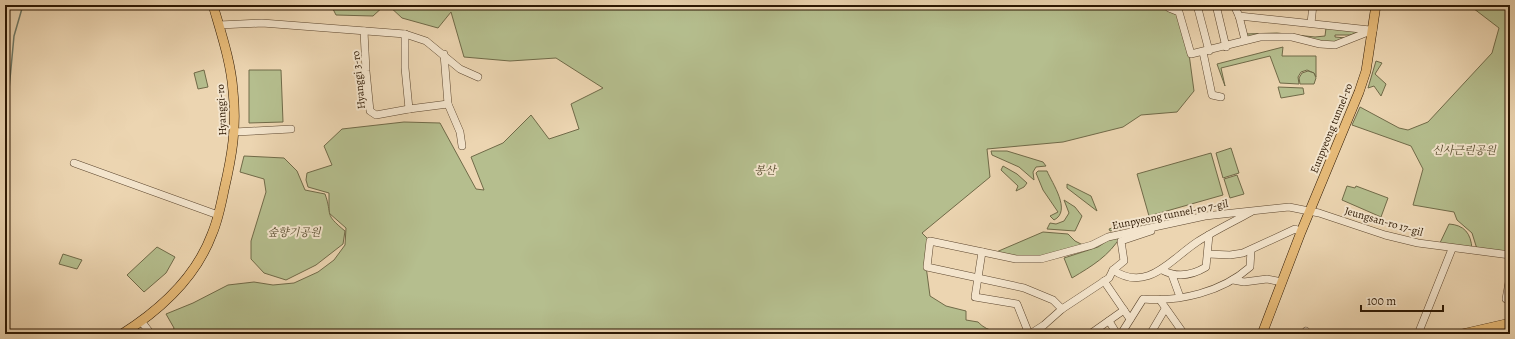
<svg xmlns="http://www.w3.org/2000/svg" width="1515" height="339" font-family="Alegreya,'Noto Serif KR',serif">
<rect width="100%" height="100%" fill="#ecd5b1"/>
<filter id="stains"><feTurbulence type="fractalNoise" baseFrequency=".005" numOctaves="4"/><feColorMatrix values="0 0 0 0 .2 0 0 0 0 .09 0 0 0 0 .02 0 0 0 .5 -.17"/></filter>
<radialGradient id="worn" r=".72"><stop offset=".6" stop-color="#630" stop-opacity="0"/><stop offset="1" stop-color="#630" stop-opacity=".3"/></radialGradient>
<g fill="#b5be8e" stroke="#706a48">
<path d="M331,5h54l-12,11 -37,-1z"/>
<path d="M388,5h773l7,6 9,3 12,40 5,37 -17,21 -36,3 -18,12 -60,15 -76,7 3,28 -68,56 6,6 -2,27 4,30 16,10 20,5v9l12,2c10,11 25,11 39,12h-845l2,-6 -8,-14 27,-11 35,-18 26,-3 19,3 21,-2 24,-11 16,-12 11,-15 1,-17 -17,-15v-20l-21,-6 -2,-7 1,-7 25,-8 -8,-19 18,-17 62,-7 36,1 36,66 8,1 -13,-33 32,-14 28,-28 18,24 30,-10 -8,-25 32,-16 -47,-30 -46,3 -46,-4 -13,-45 -13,16 -36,-10z"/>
<path d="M1469,5h41v235l-3,13 -30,-4 -5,-16 -15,-13 -3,-8 -41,-7 10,-36 -12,-23 -59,-21 8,-18 39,21 9,2 20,-8 64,-69 7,-25z"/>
<path d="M1326,28l34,4 -10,3h-15v2l11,1 -11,4 -89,-4 -1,-4 32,-1 38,4 10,-1z"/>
<path d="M1283,47l-1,9h34v21l-2,-4 -7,-3 -6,2 -3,5 1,7 -19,-1 -10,-27 -49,12 4,18 -8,-22z"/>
<path d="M1376,61l6,2 -7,11 11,10 -5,12 -7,-10 -6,2z"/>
<path d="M204,70l4,17 -10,2 -4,-16z"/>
<path d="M249,70h32l2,52 -34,1z"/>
<path d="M1308,71l6,2 2,5 -2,6h-14l-1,-6 3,-5z"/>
<path d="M1278,87l25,1 1,6 -23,4z"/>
<path d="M1231,148l8,25 -16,5 -7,-25z"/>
<path d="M991,151h16l36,11 3,4 -10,1 -3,5 1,8 -15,-13 -27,-12z"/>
<path d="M1211,153l12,42 -74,21 -12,-42z"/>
<path d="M244,156l40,2 13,13 8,19 20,4c8,22 -2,19 20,37l-2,13 -27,21 -30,15 -22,-7 -13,-14v-18l15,-49 -2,-13 -24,-7z"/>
<path d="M1003,166l14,8 10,9 -3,4 -8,4 2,-5 -17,-16z"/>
<path d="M1038,171h9c5,12 25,40 7,49l-4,-4 8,-4 -15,-22 -7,-17z"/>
<path d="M1237,175l7,19 -14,4 -6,-19z"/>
<path d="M1067,184l24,12 6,15 -30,-23z"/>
<path d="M1347,186l8,2 1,-2 32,12 -7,19 -39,-17z"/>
<path d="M1064,200l11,7 7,9 -7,15 -28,-2 3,-6 6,1 8,-3 5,-8z"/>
<path d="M1139,220v1l6,-1 1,4 -36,7 -1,-2z"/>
<path d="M1449,224c15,1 22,9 23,25l-33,-4z"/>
<path d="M1043,232l25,2 7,7 10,5c-36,9 -55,15 -91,7z"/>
<path d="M1121,236c-12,20 -29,30 -49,42l-8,-20 34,-11 12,-8z"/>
<path d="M157,247l18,10 -9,16 -22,19 -17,-17z"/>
<path d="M63,254l19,6 -5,9 -18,-5z"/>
</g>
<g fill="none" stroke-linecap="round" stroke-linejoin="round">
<path stroke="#6d7866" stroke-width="1.5" d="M5,132l9,-96 9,-31"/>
<g stroke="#5c462e" stroke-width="8">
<g id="minor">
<path d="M1166,5l3,3 10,4 12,42 69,-17h32l28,7 15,1 38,-15"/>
<path d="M1197,5l12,46"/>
<path d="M1216,5l10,42"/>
<path d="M1234,5l5,11 6,24"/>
<path d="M1239,16l131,14"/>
<path d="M1311,23l2,-18"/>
<path d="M219,25l43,-2 143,11 21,7 34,28 18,8"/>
<path d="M364,31l2,40 4,40 6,4 33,-6 39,-5 -4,-50"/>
<path d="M405,34v34l4,41"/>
<path d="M1203,52l9,43 9,2"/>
<path d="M448,104l12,28 2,14"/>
<path d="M235,132l56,-3"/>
<path d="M74,163l144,52"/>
<path d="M982,252l-7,45 42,7 12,30"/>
<path d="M1208,254l22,1 13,-2 52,-24 6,3"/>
<path d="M1113,270c34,23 57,-10 84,-28 17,-11 36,-20 54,-30"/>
<path d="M1162,270c15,8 29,6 44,-3l3,-32"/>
<path d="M1172,275l8,22"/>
<path d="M1510,277l-4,22 4,1"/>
<path d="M1233,280l11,2 23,-3 15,3"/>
<path d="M1104,281l26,38"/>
<path d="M1160,300l24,34"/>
<path d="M1062,309l-9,-9 -29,-12 -97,-21 3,-26 86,18h25l51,-14 16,-8 97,-21 84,-9 30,6 66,22 33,8 92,12"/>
<path d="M141,321l10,13"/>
<path d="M1109,321l8,13"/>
<path d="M1030,334l14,-9 18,-16 47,-31 4,-8 11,-9 -3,-20 30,-10"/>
<path d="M1090,334l34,-24"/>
<path d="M1121,334l22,-35c37,3 79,-7 107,-32l1,-17"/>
<path d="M1158,334l-6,-3 13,-22"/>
<path d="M1304,334l2,-3"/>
<path d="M1418,334l34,-85"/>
</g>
</g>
<g stroke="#2c1702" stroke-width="10">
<g id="major">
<path d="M122,334c38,-24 74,-57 90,-100 6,-14 9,-29 12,-44 8,-34 13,-63 9,-99 -2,-29 -12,-58 -20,-86"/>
<path d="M1262,334l39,-102 58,-140 7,-21 10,-66"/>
<path d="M1462,334l48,-11"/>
</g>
</g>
<use href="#minor" stroke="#f3e4cc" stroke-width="7"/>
<use href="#major" stroke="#e6ba78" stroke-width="9"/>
</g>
<g text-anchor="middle" stroke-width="4" stroke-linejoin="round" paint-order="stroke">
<g font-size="11" fill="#2c1702" stroke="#f3e4cc">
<text transform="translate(358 80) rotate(-96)" y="4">Hyanggi 3-ro</text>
<text transform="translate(221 110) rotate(-93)" y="4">Hyanggi-ro</text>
<text transform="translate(1331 128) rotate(-68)" y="4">Eunpyeong tunnel-ro</text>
<text transform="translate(1170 214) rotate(-11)" y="4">Eunpyeong tunnel-ro 7-gil</text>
<text transform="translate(1384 221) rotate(16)" y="4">Jeungsan-ro 17-gil</text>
</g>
<g font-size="11" font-style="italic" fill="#55492c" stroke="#f3e4cc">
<text x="1464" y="154">신사근린공원</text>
<text x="765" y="174">봉산</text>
<text x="294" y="236">숲향기공원</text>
</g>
</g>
<rect width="1515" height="339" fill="none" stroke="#ecd5b1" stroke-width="20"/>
<rect x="6" y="6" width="1503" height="327" fill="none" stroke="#2c1702" stroke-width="2"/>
<rect x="10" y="10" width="1495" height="319" fill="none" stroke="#2c1702"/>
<path d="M1361 305v6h82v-6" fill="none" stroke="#2c1702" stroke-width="2"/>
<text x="1367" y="305" font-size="12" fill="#2c1702" stroke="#f3e4cc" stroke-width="3" paint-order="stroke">100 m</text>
<rect width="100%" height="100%" filter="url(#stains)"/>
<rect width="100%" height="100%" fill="url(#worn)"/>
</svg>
